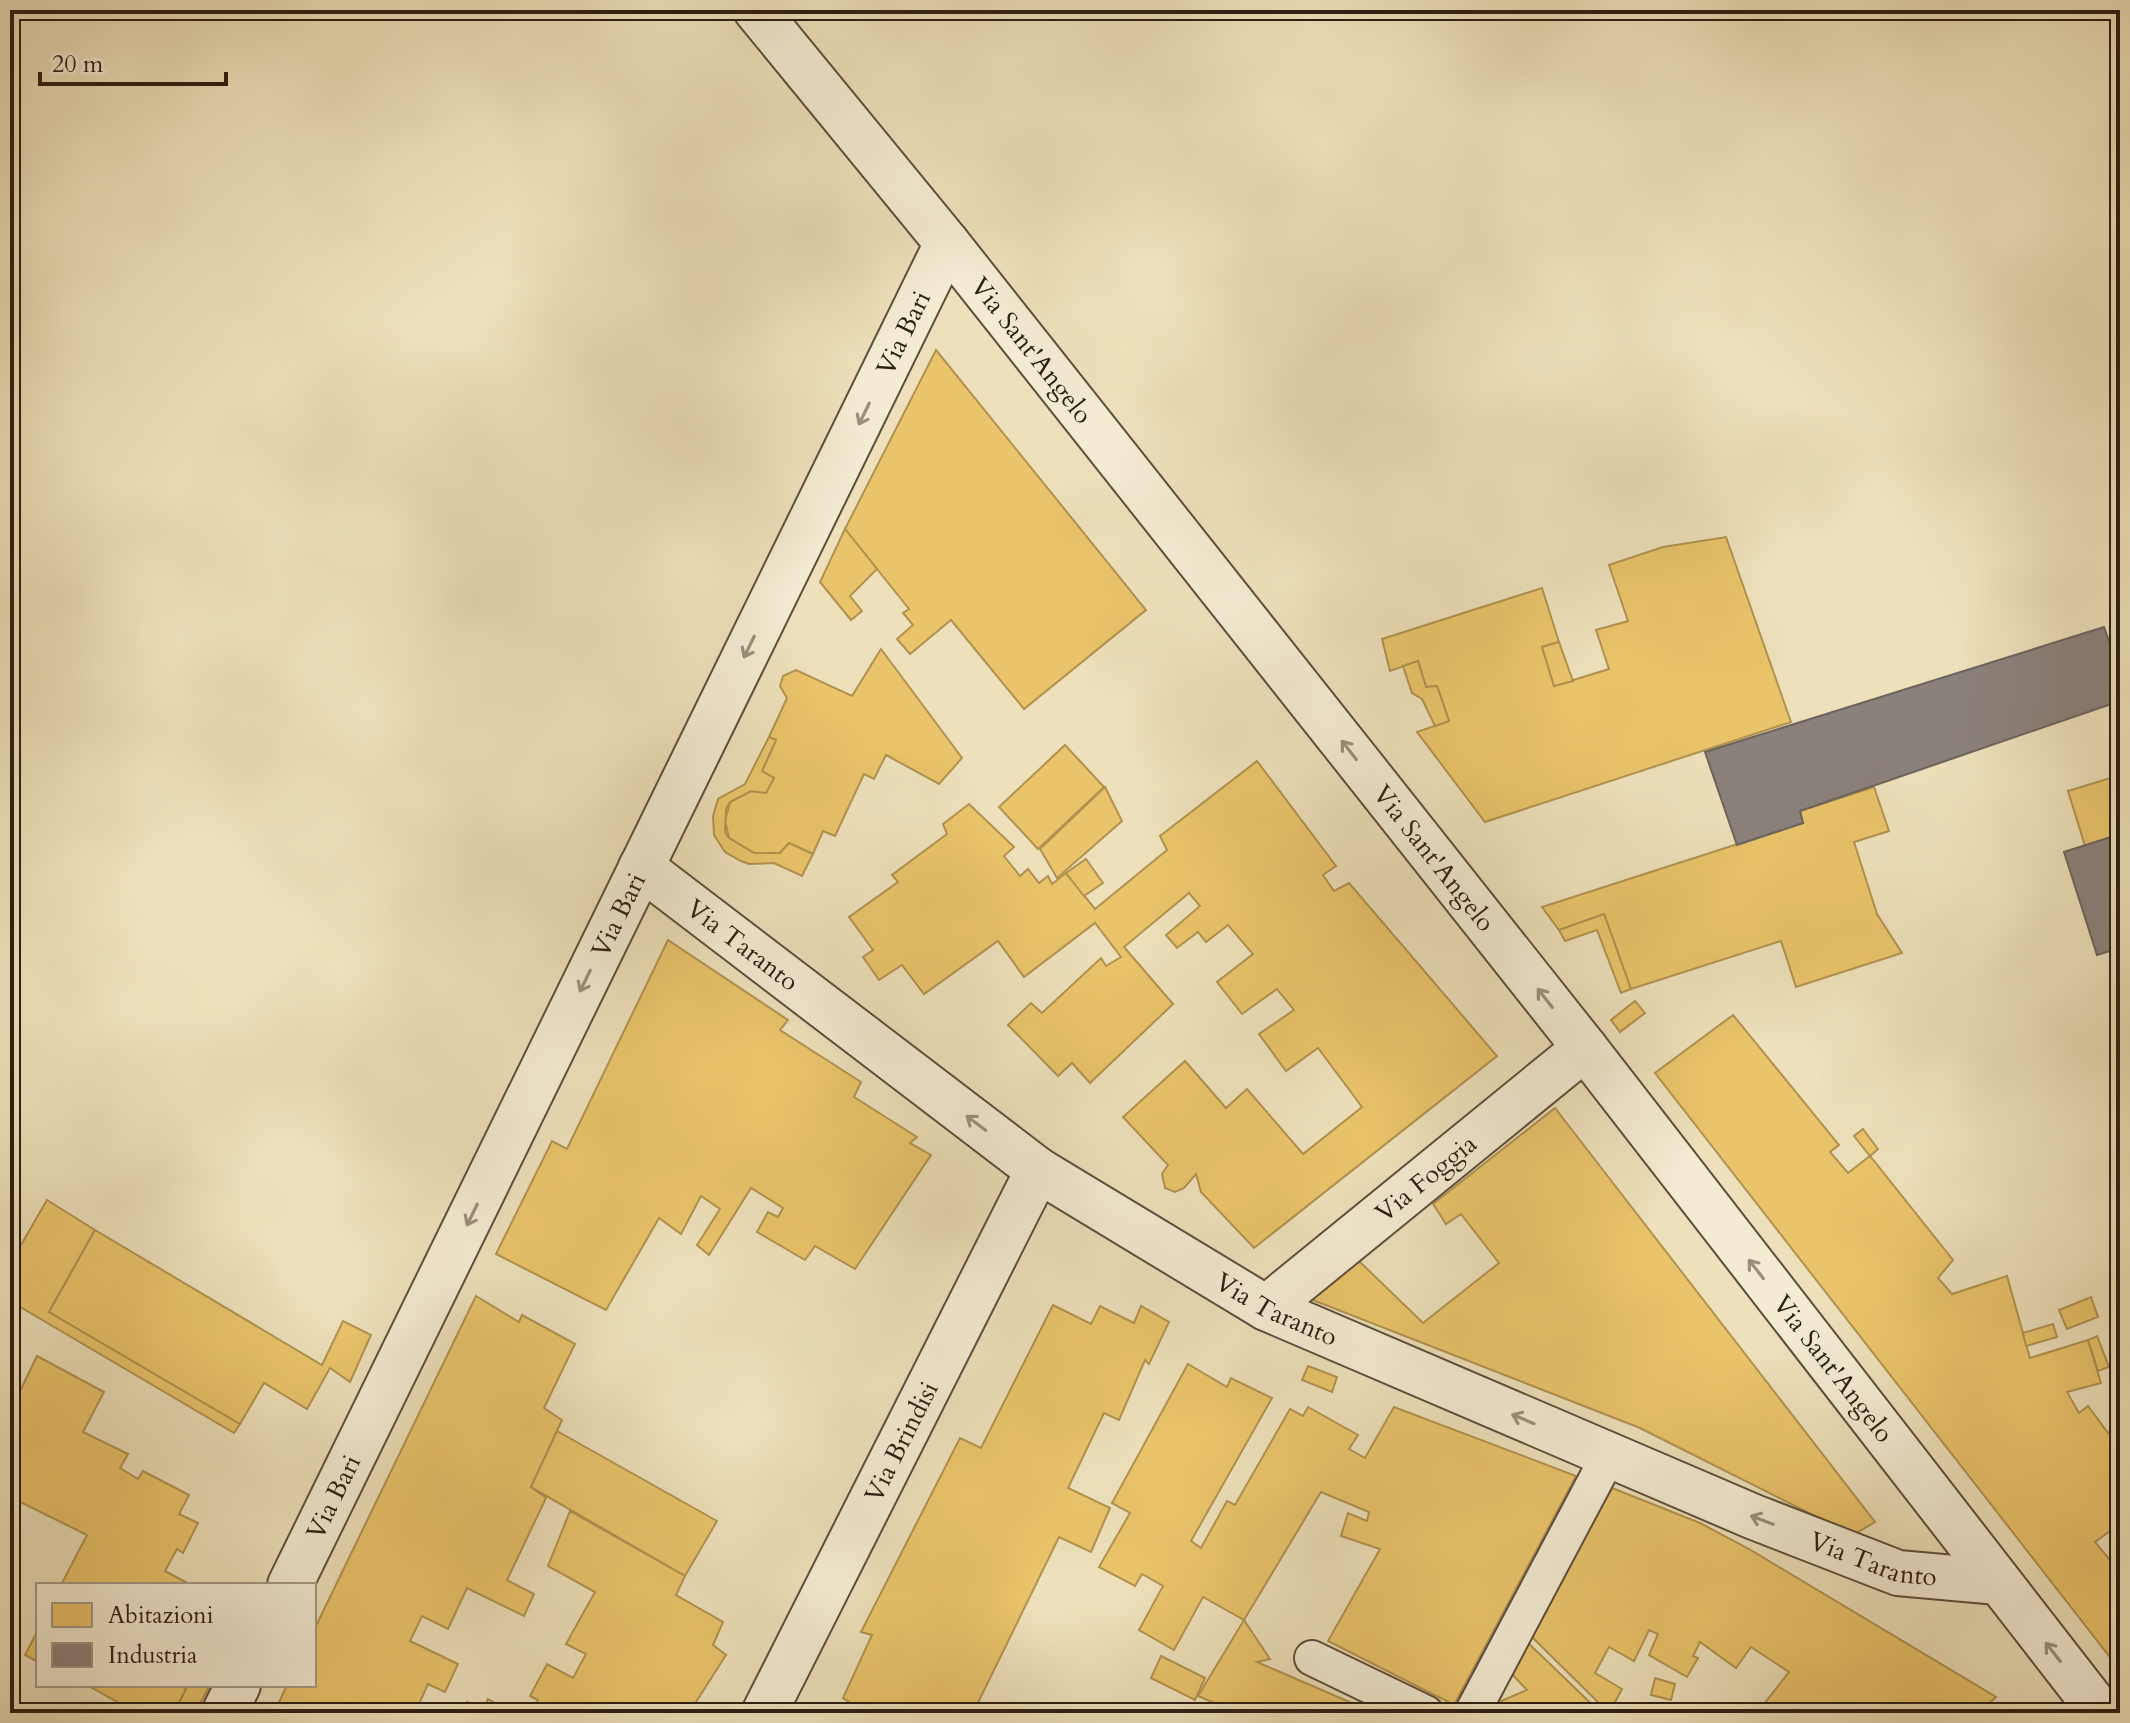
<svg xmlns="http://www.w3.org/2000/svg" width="2130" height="1723" font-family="Cardo,serif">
<rect width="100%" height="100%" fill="#ede0ba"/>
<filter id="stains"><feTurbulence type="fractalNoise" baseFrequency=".0025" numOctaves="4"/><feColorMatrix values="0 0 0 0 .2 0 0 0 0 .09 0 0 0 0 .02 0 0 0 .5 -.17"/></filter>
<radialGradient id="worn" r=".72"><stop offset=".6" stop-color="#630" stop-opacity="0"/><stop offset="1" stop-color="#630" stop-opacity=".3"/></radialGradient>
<g fill="#e9c46a" stroke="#b19250" stroke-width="2">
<path d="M936,350l210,260 -122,99 -73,-89 -41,34 -13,-15 16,-14 -10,-12 6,-4 -64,-80z"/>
<path d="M845,529l32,40 -27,27 12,15 -11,9 -31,-38z"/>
<path d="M1726,537l65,185 -306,100 -68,-90 32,-11 -12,-35 -11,1 -8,-26 -28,10 -8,-32 160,-51 17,54 -17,5 12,39 55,-17 -13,-39 32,-9 -19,-56 54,-18z"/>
<path d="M1559,642l14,39 -19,5 -12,-39z"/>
<path d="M881,649l81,109 -23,26 -53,-29 -12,24 -10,-5 -29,62 -12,-5 -10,23 -24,-11 -9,10h-26l-25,-15 -4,-17 5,-19 21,-11 15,2 8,-15 -12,-7 14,-31 -7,-3 18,-39 -7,-12 3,-10 13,-6 56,26z"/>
<path d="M1418,661l8,26 11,-1 12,35 -14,5 -13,-27 -10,-6 -9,-27z"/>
<path d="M769,737l7,3 -14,31 12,7 -8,15 -15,-2 -21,11 -4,7 -1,23 4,6 25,15h26l9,-10 24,11 -11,22 -28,-13 -25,1 -8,-3 -16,-9 -11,-17 -1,-19 5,-17 27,-15z"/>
<path d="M1065,745l39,42 -66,62 -39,-42z"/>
<path d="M1257,761l79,105 -13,9 11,16 15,-8 148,173 -243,192 -53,-56 -5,-18 -12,14 -9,4 -10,-4 -3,-14 6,-9 -45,-48 62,-56 41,47 21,-19 56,65 59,-47 -44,-59 -32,23 -27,-37 35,-24 -17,-21 -35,25 -25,-32 36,-28 -25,-29 -22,17 -8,-10 -21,16 -11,-13 34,-29 -11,-13 -65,54 49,57 -83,79 -18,-20 -14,13 -50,-51 23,-22 11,10 59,-55 5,8 15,-9 -26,-34 -71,54 -26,-36 -74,53 -22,-29 -23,15 -16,-23 10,-7 -24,-33 49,-35 -6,-7 55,-41 -4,-10 26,-20 45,43 -10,9 16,20 8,-7 11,14 9,-7 4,8 14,-11 29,36 72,-59 -7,-14z"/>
<path d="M2120,775v59l-35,12 -17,-55z"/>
<path d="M1105,787l17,34 -65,57 -17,-29z"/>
<path d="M1874,787l15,44 -35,11 23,72 25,39 -106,34 -15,-46 -150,48 -27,-75 -45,16 -17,-23 261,-84 -3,-12z"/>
<path d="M1086,859l17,24 -19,13 -18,-23z"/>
<path d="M1604,914l27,75 -10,4 -24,-63 -32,11 -6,-11z"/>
<path d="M668,940l120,80 -8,10 81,52 -7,15 63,40 -7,6 21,12 -76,114 -40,-23 -10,14 -48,-28 11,-20 10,5 5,-9 -32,-20 -42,67 -12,-10 23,-36 -19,-13 -20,38 -22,-16 -53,92 -110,-56 56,-113 15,8z"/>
<path d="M1635,1001l10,12 -25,19 -9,-12z"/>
<path d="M1733,1015l106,130 -9,7 18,21 22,-17 83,104 -15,18 14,16 55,-18 23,82 58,-18 13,43 -34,9 12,21 9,-7 20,27 12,-11v102l-25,18 25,30v98l-465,-597z"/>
<path d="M1555,1108l320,414 -22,13 -213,-107 -330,-129 49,-38 64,62 76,-60 -38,-49 -15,10 -13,-20z"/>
<path d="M1863,1129l15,20 -8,7 -16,-20z"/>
<path d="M47,1200l48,30 -46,82 191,112 -6,9 -224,-132v-37z"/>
<path d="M95,1230l227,135 21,-44 28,14 -21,47 -20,-14 -23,41 -43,-26 -24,41 -191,-112z"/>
<path d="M476,1296l43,26 3,-7 53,29 -31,64 18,12 -31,67 15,11 -39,82 27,14 -10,22 -57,-28 -19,41 -26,-13 -12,25 48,23 -13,28 -17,-8 -13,29h-141l13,-28h27v-55z"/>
<path d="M2091,1297l7,20 -31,12 -8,-19z"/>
<path d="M1053,1305l38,19 9,-18 34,17 7,-17 28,16 -20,42 -4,-4 -26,60 -15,-7 -36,75 42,20 -19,44 -32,-15 -86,176h-113l2,-3 -19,-12 29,-63 -11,-3 99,-194 21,10z"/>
<path d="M2053,1324l4,13 -31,9 -3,-13z"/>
<path d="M2097,1336l12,31 -11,4 -10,-31z"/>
<path d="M37,1356l67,36 -21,40 45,22 -8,14 18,11 5,-8 46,24 -10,19 19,9 -15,30 -6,-4 -12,22 26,14h-130l26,-50 -77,-38v-85z"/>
<path d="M1188,1364l39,23 4,-9 41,20 -81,143 10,7 26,-47 8,4 55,-96 13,7 5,-9 50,28 -9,14 16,9 29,-51 182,69 -122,229 -126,-64 52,-92 -39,-13 7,-23 19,8 2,-9 -48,-20 -77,128 -41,-23 -29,53 -35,-20 24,-44 -21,-12 -7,12 -36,-19 31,-54 -18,-10z"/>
<path d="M1308,1366l29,11 -5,15 -30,-12z"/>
<path d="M557,1431l160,90 -32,55 -154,-89z"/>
<path d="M1612,1488l88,35 49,26 247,148 -17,16h-55l-4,-3 -2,3h-161l32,-41 -38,-25 -15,21 -36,-26 -7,14 5,2 -11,19 -38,-22 9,-21 -9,-4 -15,31 -25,-14 -14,26 27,16 -13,24 -80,-79z"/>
<path d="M570,1511l115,65 -9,19 47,27 -10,23 13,10 -37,58h-156l5,-13 -8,-4 17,-32 26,14 13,-24 -20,-10 29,-52 -47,-26z"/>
<path d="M1244,1620l26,39 -13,3 118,51h-157l3,-7 -23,-10z"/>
<path d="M38,1630v32l-13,-7z"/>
<path d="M1524,1639l77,74h-30l-3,-4 -4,4h-59l-4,-12 26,-11 -19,-20z"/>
<path d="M1161,1656l44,22 -10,22 -44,-22z"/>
<path d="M1655,1678l20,6 -4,16 -20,-5z"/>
<path d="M87,1685h93l6,4 -12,24h-37z"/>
<path d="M180,1685h30l-15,28h-21l12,-24z"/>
<path d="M488,1699l25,14h-31z"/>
<path d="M467,1702l17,7 -2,4h-20z"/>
</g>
<g fill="#8a817c" stroke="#6e635c" stroke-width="2">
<path d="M2104,627l16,45v29l-320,110 3,12 -66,22 -32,-93z"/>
<path d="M2120,834v114l-23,7 -33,-103z"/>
</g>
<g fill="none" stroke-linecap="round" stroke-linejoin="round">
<g stroke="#5d4e3c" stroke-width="38">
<g id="lane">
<path d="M1312,1658l114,55"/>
<path d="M1472,1713l137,-258"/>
</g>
</g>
<g stroke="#5d4e3c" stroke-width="48">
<g id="street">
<path id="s1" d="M756,10l191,233 638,805 516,665"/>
<path id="s2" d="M641,867l397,303 228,138 488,209 144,56 100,9"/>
<path id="s3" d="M1266,1308l319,-260"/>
<path id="s4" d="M290,1585l657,-1342"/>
<path d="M224,1713l14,-28"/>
<path id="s5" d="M764,1713l274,-543"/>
</g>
</g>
<use href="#lane" stroke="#f3ebd2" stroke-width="34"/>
<use href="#street" stroke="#f3ebd2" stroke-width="44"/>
</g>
<defs><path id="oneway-shaft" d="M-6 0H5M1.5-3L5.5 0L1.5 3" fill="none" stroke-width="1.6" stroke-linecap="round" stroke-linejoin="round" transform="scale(2)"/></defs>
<g stroke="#9a8f7c">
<use href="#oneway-shaft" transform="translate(864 414) rotate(116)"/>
<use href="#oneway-shaft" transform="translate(749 647) rotate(116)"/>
<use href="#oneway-shaft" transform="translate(1349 750) rotate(-128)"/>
<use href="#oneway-shaft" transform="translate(585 981) rotate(116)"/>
<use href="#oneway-shaft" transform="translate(1545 998) rotate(-128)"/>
<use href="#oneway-shaft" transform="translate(976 1123) rotate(-143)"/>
<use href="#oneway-shaft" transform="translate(472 1215) rotate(116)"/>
<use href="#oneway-shaft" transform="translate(1756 1269) rotate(-128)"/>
<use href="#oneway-shaft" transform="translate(1523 1419) rotate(-157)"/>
<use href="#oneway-shaft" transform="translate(1762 1520) rotate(-159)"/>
<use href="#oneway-shaft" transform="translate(2053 1652) rotate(-128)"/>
</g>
<g text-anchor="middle" stroke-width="8" stroke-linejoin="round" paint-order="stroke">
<g font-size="26" fill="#2d1e12" stroke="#f3ebd2">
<text dy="9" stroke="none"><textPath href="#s4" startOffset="1394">Via Bari</textPath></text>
<text dy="9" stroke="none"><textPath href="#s1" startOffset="438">Via Sant'Angelo</textPath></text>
<text dy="9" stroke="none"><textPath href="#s1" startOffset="1086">Via Sant'Angelo</textPath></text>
<text dy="9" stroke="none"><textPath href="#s4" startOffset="746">Via Bari</textPath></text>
<text dy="9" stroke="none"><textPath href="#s2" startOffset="128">Via Taranto</textPath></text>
<text dy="9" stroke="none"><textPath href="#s3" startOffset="206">Via Foggia</textPath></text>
<text dy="9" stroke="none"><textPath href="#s2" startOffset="776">Via Taranto</textPath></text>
<text dy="9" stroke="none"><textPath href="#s1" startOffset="1734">Via Sant'Angelo</textPath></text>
<text dy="9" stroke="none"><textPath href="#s5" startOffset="304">Via Brindisi</textPath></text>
<text dy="9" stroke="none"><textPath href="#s4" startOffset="98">Via Bari</textPath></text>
<text dy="9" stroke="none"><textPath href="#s2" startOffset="1424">Via Taranto</textPath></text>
</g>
</g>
<rect width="2130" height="1723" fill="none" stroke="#ede0ba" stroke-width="40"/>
<rect x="12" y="12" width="2106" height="1699" fill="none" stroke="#2d1e12" stroke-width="4"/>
<rect x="20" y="20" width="2090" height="1683" fill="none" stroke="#2d1e12" stroke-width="2"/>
<rect x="36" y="1583" width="280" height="104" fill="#f3ebd2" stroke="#a49985" stroke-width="2"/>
<rect x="52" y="1603" width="40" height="24" fill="#e9c46a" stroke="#a49985" stroke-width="2"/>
<text x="108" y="1623" font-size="24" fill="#2d1e12">Abitazioni</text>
<rect x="52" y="1643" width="40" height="24" fill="#8a817c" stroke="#a49985" stroke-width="2"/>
<text x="108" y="1663" font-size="24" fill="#2d1e12">Industria</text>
<path d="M40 72v12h186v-12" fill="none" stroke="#2d1e12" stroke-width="4"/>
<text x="52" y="72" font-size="24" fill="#2d1e12" stroke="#f3ebd2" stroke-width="6" paint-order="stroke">20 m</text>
<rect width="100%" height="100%" filter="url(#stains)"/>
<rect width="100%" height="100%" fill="url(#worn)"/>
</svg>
